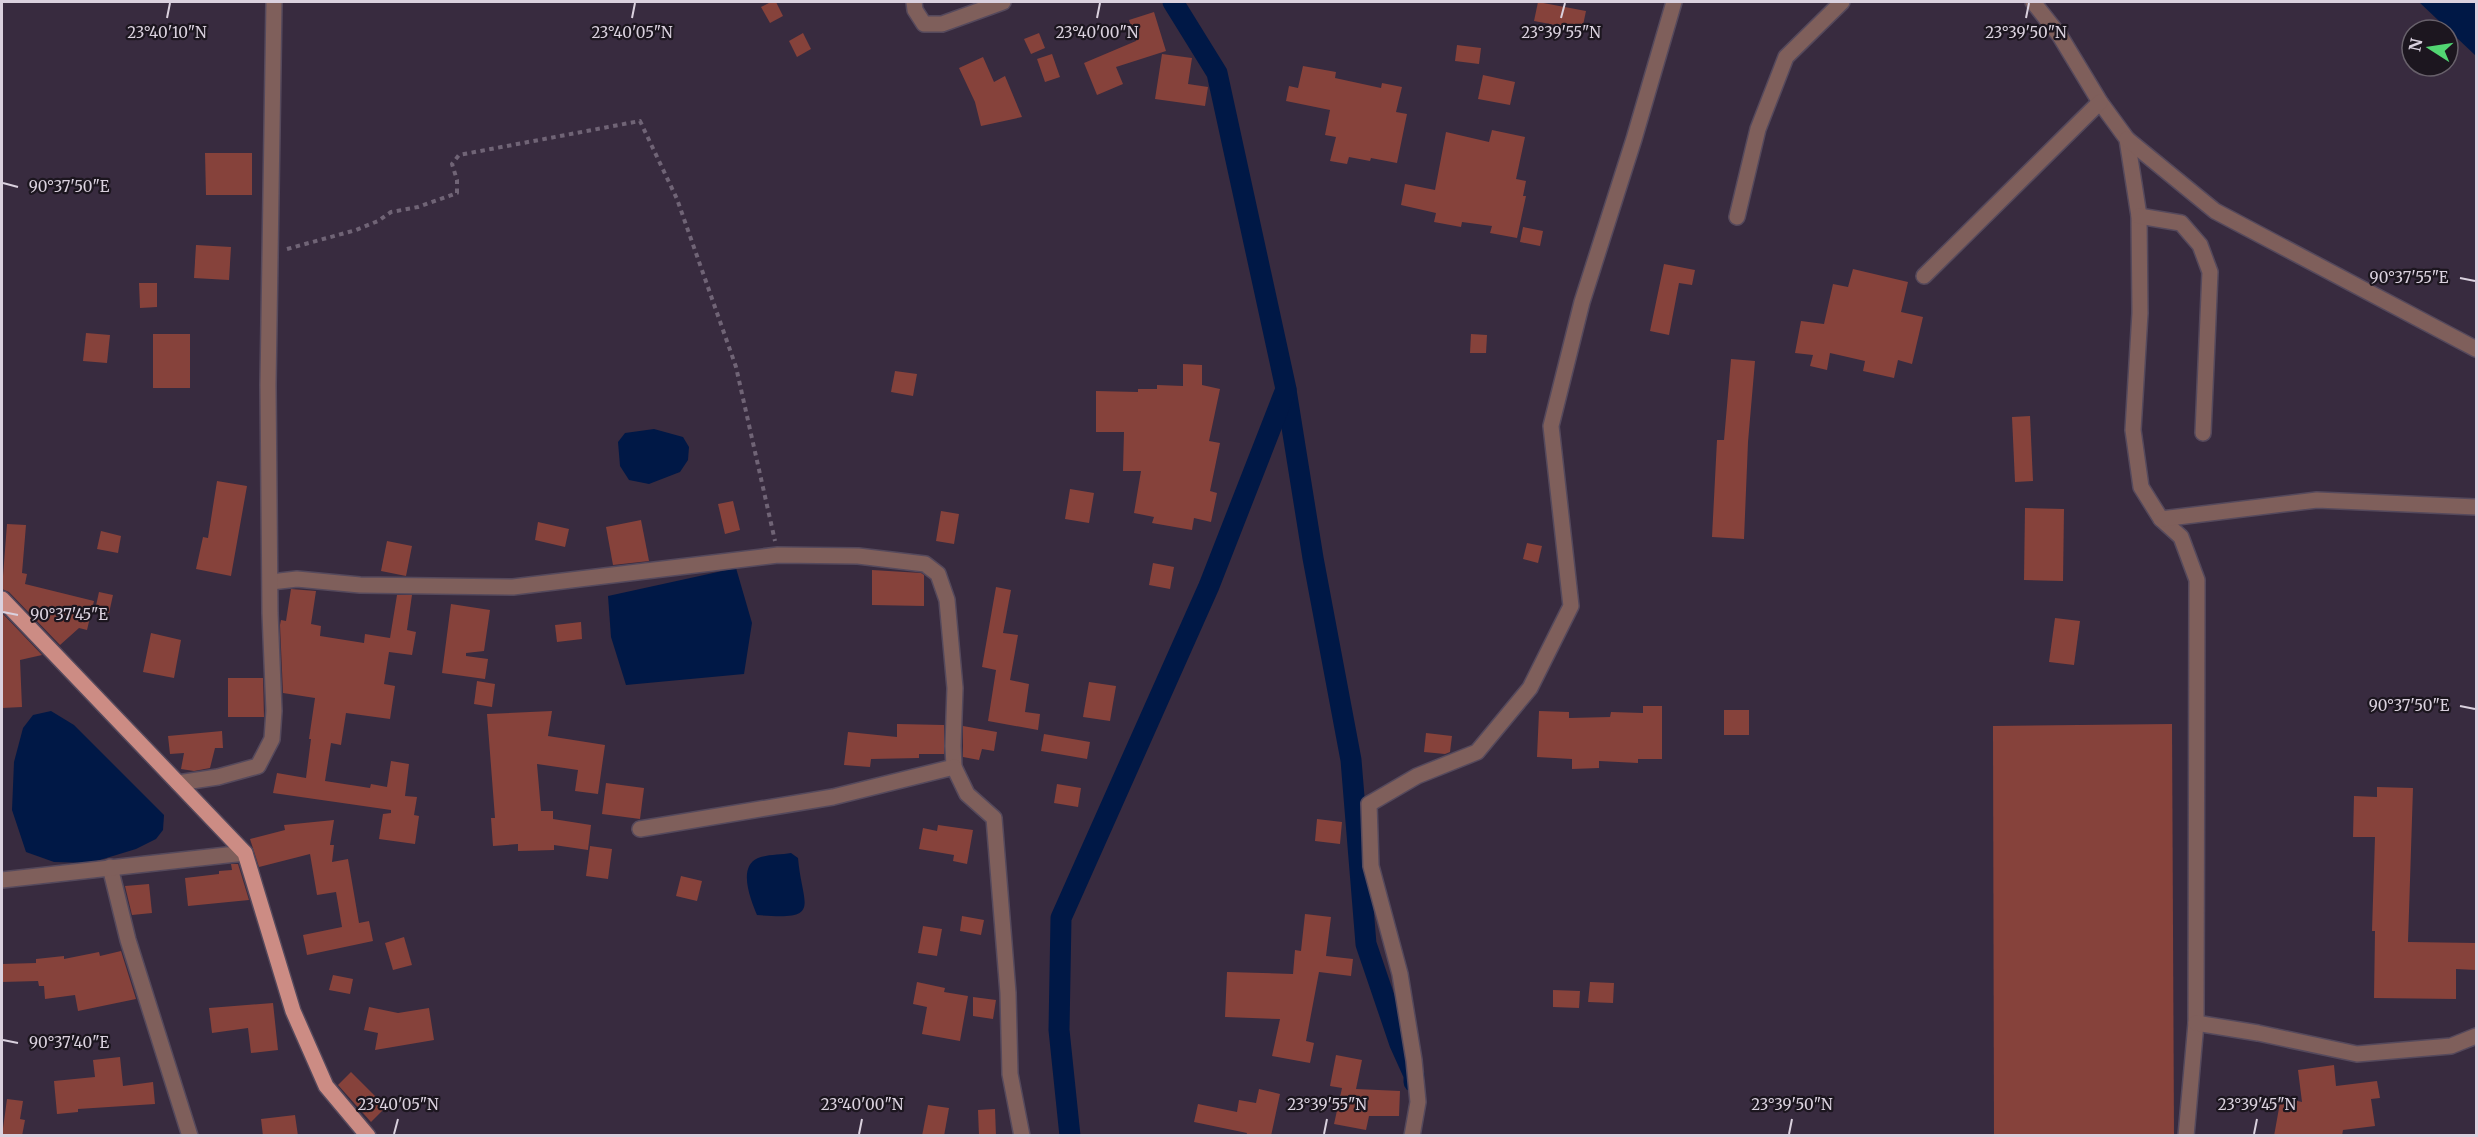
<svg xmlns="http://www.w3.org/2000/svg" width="2478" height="1137" font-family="Merriweather,serif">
<rect width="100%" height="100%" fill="#382b3f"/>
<g fill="#001846">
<path d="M2419,2h57v54z"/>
<path d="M654,429l29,8 6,10 -1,13 -8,12 -31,12 -20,-4 -9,-14 -2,-24 7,-9z"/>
<path d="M736,568l16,55 -8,51 -118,11 -15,-48 -3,-41z"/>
<path d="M51,711l23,14 90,90 -1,15 -7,9 -20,10 -46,14 -36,-1 -28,-10 -14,-42 2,-48 9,-34 10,-13z"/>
<path d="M791,853l7,5c4,48 26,63 -41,57 -6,-15 -20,-48 1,-57 10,-4 23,-3 33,-5z"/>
</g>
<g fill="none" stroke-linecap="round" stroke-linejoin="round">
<g stroke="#001846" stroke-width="21">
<path d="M1286,390l27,168 38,202 15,184 34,100 14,31v7"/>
<path d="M1070,1136l-11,-106 2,-112 148,-332 77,-197 -69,-316 -44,-71"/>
</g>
</g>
<g fill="#86423b">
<path d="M771,2h5l7,14 -13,7 -9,-16z"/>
<path d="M1538,2l48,9 -4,19 -48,-9z"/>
<path d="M1154,12l12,39 -50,16 7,17 -26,11 -13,-32 52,-22 -7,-21z"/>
<path d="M803,33l8,16 -14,8 -8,-16z"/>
<path d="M1039,33l6,15 -14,6 -7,-15z"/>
<path d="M1457,45l24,3 -2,16 -24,-3z"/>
<path d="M1052,54l8,23 -15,5 -8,-23z"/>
<path d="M1162,54l30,4 -4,26 20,3 -3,19 -50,-7z"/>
<path d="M983,57l11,25 11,-6 17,41 -41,9 -6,-24 -16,-34z"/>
<path d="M1303,66l33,6 -1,6 46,10 1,-5 20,4 -6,25 11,2 -10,49 -26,-5 -1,3 -21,-4 -2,7 -17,-3 6,-24 -11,-2 5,-25 -44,-9 3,-15 9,2z"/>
<path d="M1483,75l32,7 -5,23 -32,-6z"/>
<path d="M1492,130l33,7 -9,42 10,2 -3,15h3l-9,42 -27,-5 2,-7 -30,-4 -1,5 -27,-5 2,-9 -35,-8 4,-21 30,6 11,-58 43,10z"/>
<path d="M205,153h47v42h-46z"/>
<path d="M1523,227l20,4 -3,15 -20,-4z"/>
<path d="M196,245l35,2 -2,33 -35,-2z"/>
<path d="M1664,264l31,6 -3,15 -13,-2 -10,52 -19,-4z"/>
<path d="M1853,269l55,13 -7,30 22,5 -11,47 -14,-4 -4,18 -31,-7 2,-10 -35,-8 -3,17 -17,-4 3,-11 -18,-2 6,-32 23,3 9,-40 15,3z"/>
<path d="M139,283h18v24l-17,1z"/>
<path d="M86,333l24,2 -3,28 -24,-2z"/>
<rect x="153" y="334" width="37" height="54"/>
<path d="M1471,334l16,1 -1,18h-16z"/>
<path d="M1731,359l24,2 -7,81 -4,97 -32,-2 5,-97h7z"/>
<path d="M1183,364l19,1v20l18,4 -11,52 11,2 -10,48 7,2 -6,29 -17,-4 -2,12 -40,-7 2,-6 -20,-4 7,-42h-18l1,-39h-28v-41l42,1v-3h19v-4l26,1z"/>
<path d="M895,371l22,3 -4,22 -22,-4z"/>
<path d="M2030,416l3,65 -18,1 -3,-65z"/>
<path d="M217,481l30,5 -16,90 -35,-7 7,-32 5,1z"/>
<path d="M1070,489l24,4 -5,30 -24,-4z"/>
<path d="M733,501l7,29 -15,4 -7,-30z"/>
<path d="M2025,508l39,1 -1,72 -39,-1z"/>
<path d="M941,511l18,3 -5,30 -18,-3z"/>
<path d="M641,520l8,41 -36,4 -7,-38z"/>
<path d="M538,522l31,7 -4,18 -30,-7z"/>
<path d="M7,524l19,1 -4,48 5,1 -2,10 69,17 -7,29 -8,-2 -19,17 -51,-53 -7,-3z"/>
<path d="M101,531l20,5 -3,17 -21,-4z"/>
<path d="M387,541l25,5 -6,30 -25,-5z"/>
<path d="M1527,543l15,3 -4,17 -15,-4z"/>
<path d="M1153,563l21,4 -4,22 -21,-4z"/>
<path d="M872,570l49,3 3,2v31l-52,-1z"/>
<path d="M996,587l15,3 -8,43 15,2 -8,45 19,4 -4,28 15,2 -2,16 -50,-9 8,-51 -14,-3z"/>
<path d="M291,589l25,2 -5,33 10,2 -1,10 44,7 1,-9 25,4 7,-43h15l-5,35 9,2 -4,23 -23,-3 -5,32 11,2 -5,33 -44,-6 -5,32 -10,-2 -6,38 45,7 1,-4 16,3 4,-26 18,3 -4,32 12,1 -3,18 5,1 -4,28 -36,-5 4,-25 8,-1v-3l-118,-17 4,-20 29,5 5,-39h-2l6,-41 -32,-5 -3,-68 1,-5 5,1z"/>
<path d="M99,592l14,3 -4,18 -14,-3z"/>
<path d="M451,604l39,6 -6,41 -18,2v3l22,3 -3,20 -43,-6z"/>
<path d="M2,613l40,42 -22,5 2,47 -20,1z"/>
<path d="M2055,618l25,3 -6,44 -25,-3z"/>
<path d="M581,622l1,17 -25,3 -2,-17z"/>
<path d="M151,633l30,7 -7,38 -31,-6z"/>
<path d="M228,678h35l1,39h-36z"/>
<path d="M477,681l18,3 -3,23 -18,-3z"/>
<path d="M1089,682l27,4 -6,35 -27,-4z"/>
<path d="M1643,706h19v53h-24v4l-39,-2v7l-27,1v-10l-35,-2 2,-46 30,1v6l41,-1 1,-5 32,1z"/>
<rect x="1724" y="710" width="25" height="25"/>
<path d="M552,711l-4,25 57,9 -7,49 -23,-3 3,-21 -41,-6 4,47h12v8l38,6 -3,25 -34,-5v5l-36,1v-7l-25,2 -2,-28h4l-8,-104z"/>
<path d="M897,724l47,1v29h-25v4l-48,1 -1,8 -26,-2 4,-33 49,5z"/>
<path d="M2172,724l2,412h-180l-1,-410z"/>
<path d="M963,726l34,6 -3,19 -12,-2 -3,11 -16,-3z"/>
<path d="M222,731l1,17h-8l-5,20 -16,3 -13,-2 3,-16 -14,1 -2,-18z"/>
<path d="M1426,733l26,3 -2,16 -5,2 -21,-2z"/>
<path d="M1044,734l46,8 -3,17 -46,-8z"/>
<path d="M606,783l38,5 -4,31 -38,-5z"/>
<path d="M1057,784l24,4 -3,19 -24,-4z"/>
<path d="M2377,787l36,1 -5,154 68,1v27l-20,-1v30l-82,-1 1,-67h-3l3,-94h-22l1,-41 23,1z"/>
<path d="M1317,819l25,3 -2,22 -25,-3z"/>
<path d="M334,820l-4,25h4l-2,17 16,-3 11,64 10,-2 4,20 -66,14 -4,-20 39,-8 -6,-35 -19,3 -7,-41 -51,13 -9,-28 35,-9 -1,-5z"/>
<path d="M938,825l35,5 -6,34 -14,-3 1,-6 -35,-6 4,-21 14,3z"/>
<path d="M590,846l22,3 -4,30 -22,-3z"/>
<path d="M231,864h7l11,36 -61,6 -3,-28 34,-4v-3l13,-1z"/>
<path d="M681,876l21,5 -5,20 -21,-5z"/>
<path d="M149,884l3,29 -20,2 -7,-29z"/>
<path d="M1305,914l26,3 -5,39 27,3 -2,17 -32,-4 -13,69 8,2 -4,20 -38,-7 8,-37 -55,-2 2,-45 66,2 2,-24 6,1z"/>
<path d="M962,916l22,4 -3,15 -21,-4z"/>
<path d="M923,926l19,3 -5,27 -19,-3z"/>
<path d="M404,937l8,28 -19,5 -8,-27z"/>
<path d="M121,951l15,48 -58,12 -3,-16 -30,4 -1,-13h-5l-1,-5 -36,1v-18l34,-1v-4l28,-3v3l35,-7 1,4z"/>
<path d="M333,975l20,4 -3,15 -21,-4z"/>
<path d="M917,982l28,6 -1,4 24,4 -8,45 -38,-7 5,-27 -14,-3z"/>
<path d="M1590,982l24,1 -1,20 -25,-1z"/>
<path d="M1553,990l27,1 -1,17 -26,-1z"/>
<path d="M973,997l23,3 -3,19 -20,-3z"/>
<path d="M273,1003l5,47 -27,3 -3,-25 -36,5 -3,-25z"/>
<path d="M369,1007l29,6 31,-5 5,32 -59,10 3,-17 -14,-3z"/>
<path d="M1336,1055l26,5 -6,29 44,2 -1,25h-30l-3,14 -32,-6 8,-36 -12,-2z"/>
<path d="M120,1057l3,29 30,-4 2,22 -77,5v3l-21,2 -3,-33 41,-4 -2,-17z"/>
<path d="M2334,1065l2,21 41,-5 3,17 -9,1 4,27 -32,4 -1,6h-68l7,-39 21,5 -4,-32z"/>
<path d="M351,1072l35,35 -15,15 -33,-37z"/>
<path d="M1259,1089l21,5 -9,42h-25l1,-3 -53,-11 4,-18 39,8 2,-12 17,3z"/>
<path d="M7,1099l16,2 -3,18 5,1 -3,16h-20z"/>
<path d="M928,1105l21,3 -5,28h-22z"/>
<path d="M995,1109l1,27h-17l-1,-26z"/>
<path d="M295,1115l3,21h-35l-2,-17z"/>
</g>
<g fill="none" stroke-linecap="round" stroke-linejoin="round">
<g stroke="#55495c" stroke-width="18">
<g id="minor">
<path d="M914,2l1,8 9,14h18l61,-22"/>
<path d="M2033,2l27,34 40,66 27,37 12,77 1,97 -7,117 8,57 20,32 20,18 16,43 -1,443 -10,113"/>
<path d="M2127,139l88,72 261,138"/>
<path d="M2139,216l42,7 19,22 10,27 -7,161"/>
<path d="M1737,217l21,-88 28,-72 56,-55"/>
<path d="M1924,276l176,-174"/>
<path d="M2161,519l156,-19 159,7"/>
<path d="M271,582l26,-3 63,6 153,2 265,-32 80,1 67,8 13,10 9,26 8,88 -2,58 1,21"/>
<path d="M178,783l40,-6 40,-11 14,-27 2,-28 -4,-98 -2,-228 6,-383"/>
<path d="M640,829l193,-32 121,-30 13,27 27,24 14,175 2,81 12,62"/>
<path d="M110,867l18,73 62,196"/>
<path d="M2,880l243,-27"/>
<path d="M2196,1023l62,10 99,21 94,-8 25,-10"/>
<path d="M1412,1136l6,-34 -4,-42 -14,-86 -29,-108 -2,-62 48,-28 60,-24 53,-64 41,-82 -20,-180 31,-124 52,-163 40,-137"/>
</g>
</g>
<g stroke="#55495c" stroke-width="18">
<path id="major" d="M2,599l243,254 48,158 33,75 42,50"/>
</g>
<path stroke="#706476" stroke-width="4" stroke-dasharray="4.5 4.5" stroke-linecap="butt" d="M287,249l69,-19 22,-9 13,-9 27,-5 39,-14v-13l-5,-16 7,-9 181,-34 37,78 59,168 39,174"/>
<use href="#minor" stroke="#7f5f5b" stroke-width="15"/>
<use href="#major" stroke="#cc8c84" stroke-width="15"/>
</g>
<path fill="none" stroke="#dad1de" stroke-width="2" d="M167,18l3,-15M632,18l3,-15M1097,18l3,-15M1561,18l4,-15M2026,18l3,-15M3,183l15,4M2460,278l15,3M3,612l15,3M2460,706l15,3M3,1040l15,3M394,1134l4,-15M859,1134l3,-15M1324,1134l3,-15M1789,1134l3,-15M2254,1134l3,-15"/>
<g font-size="15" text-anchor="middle" fill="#dad1de" stroke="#1c161f" stroke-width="4.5" stroke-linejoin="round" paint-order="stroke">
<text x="167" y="38">23°40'10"N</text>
<text x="632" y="38">23°40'05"N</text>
<text x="1097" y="38">23°40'00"N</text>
<text x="1561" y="38">23°39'55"N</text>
<text x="2026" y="38">23°39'50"N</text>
<text x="69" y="192">90°37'50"E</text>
<text x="2409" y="283">90°37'55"E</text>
<text x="69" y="620">90°37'45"E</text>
<text x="2409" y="711">90°37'50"E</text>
<text x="69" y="1048">90°37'40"E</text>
<text x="398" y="1110">23°40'05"N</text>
<text x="862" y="1110">23°40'00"N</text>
<text x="1327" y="1110">23°39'55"N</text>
<text x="1792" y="1110">23°39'50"N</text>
<text x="2257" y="1110">23°39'45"N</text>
</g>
<rect width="2478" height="1137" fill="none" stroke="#dad1de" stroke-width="6"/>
<g transform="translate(2430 48) rotate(282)"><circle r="28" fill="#1c161f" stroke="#68616b" stroke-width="1.5"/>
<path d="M0-4.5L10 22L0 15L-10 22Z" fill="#52d673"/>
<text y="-9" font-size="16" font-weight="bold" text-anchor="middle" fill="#dad1de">N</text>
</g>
</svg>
